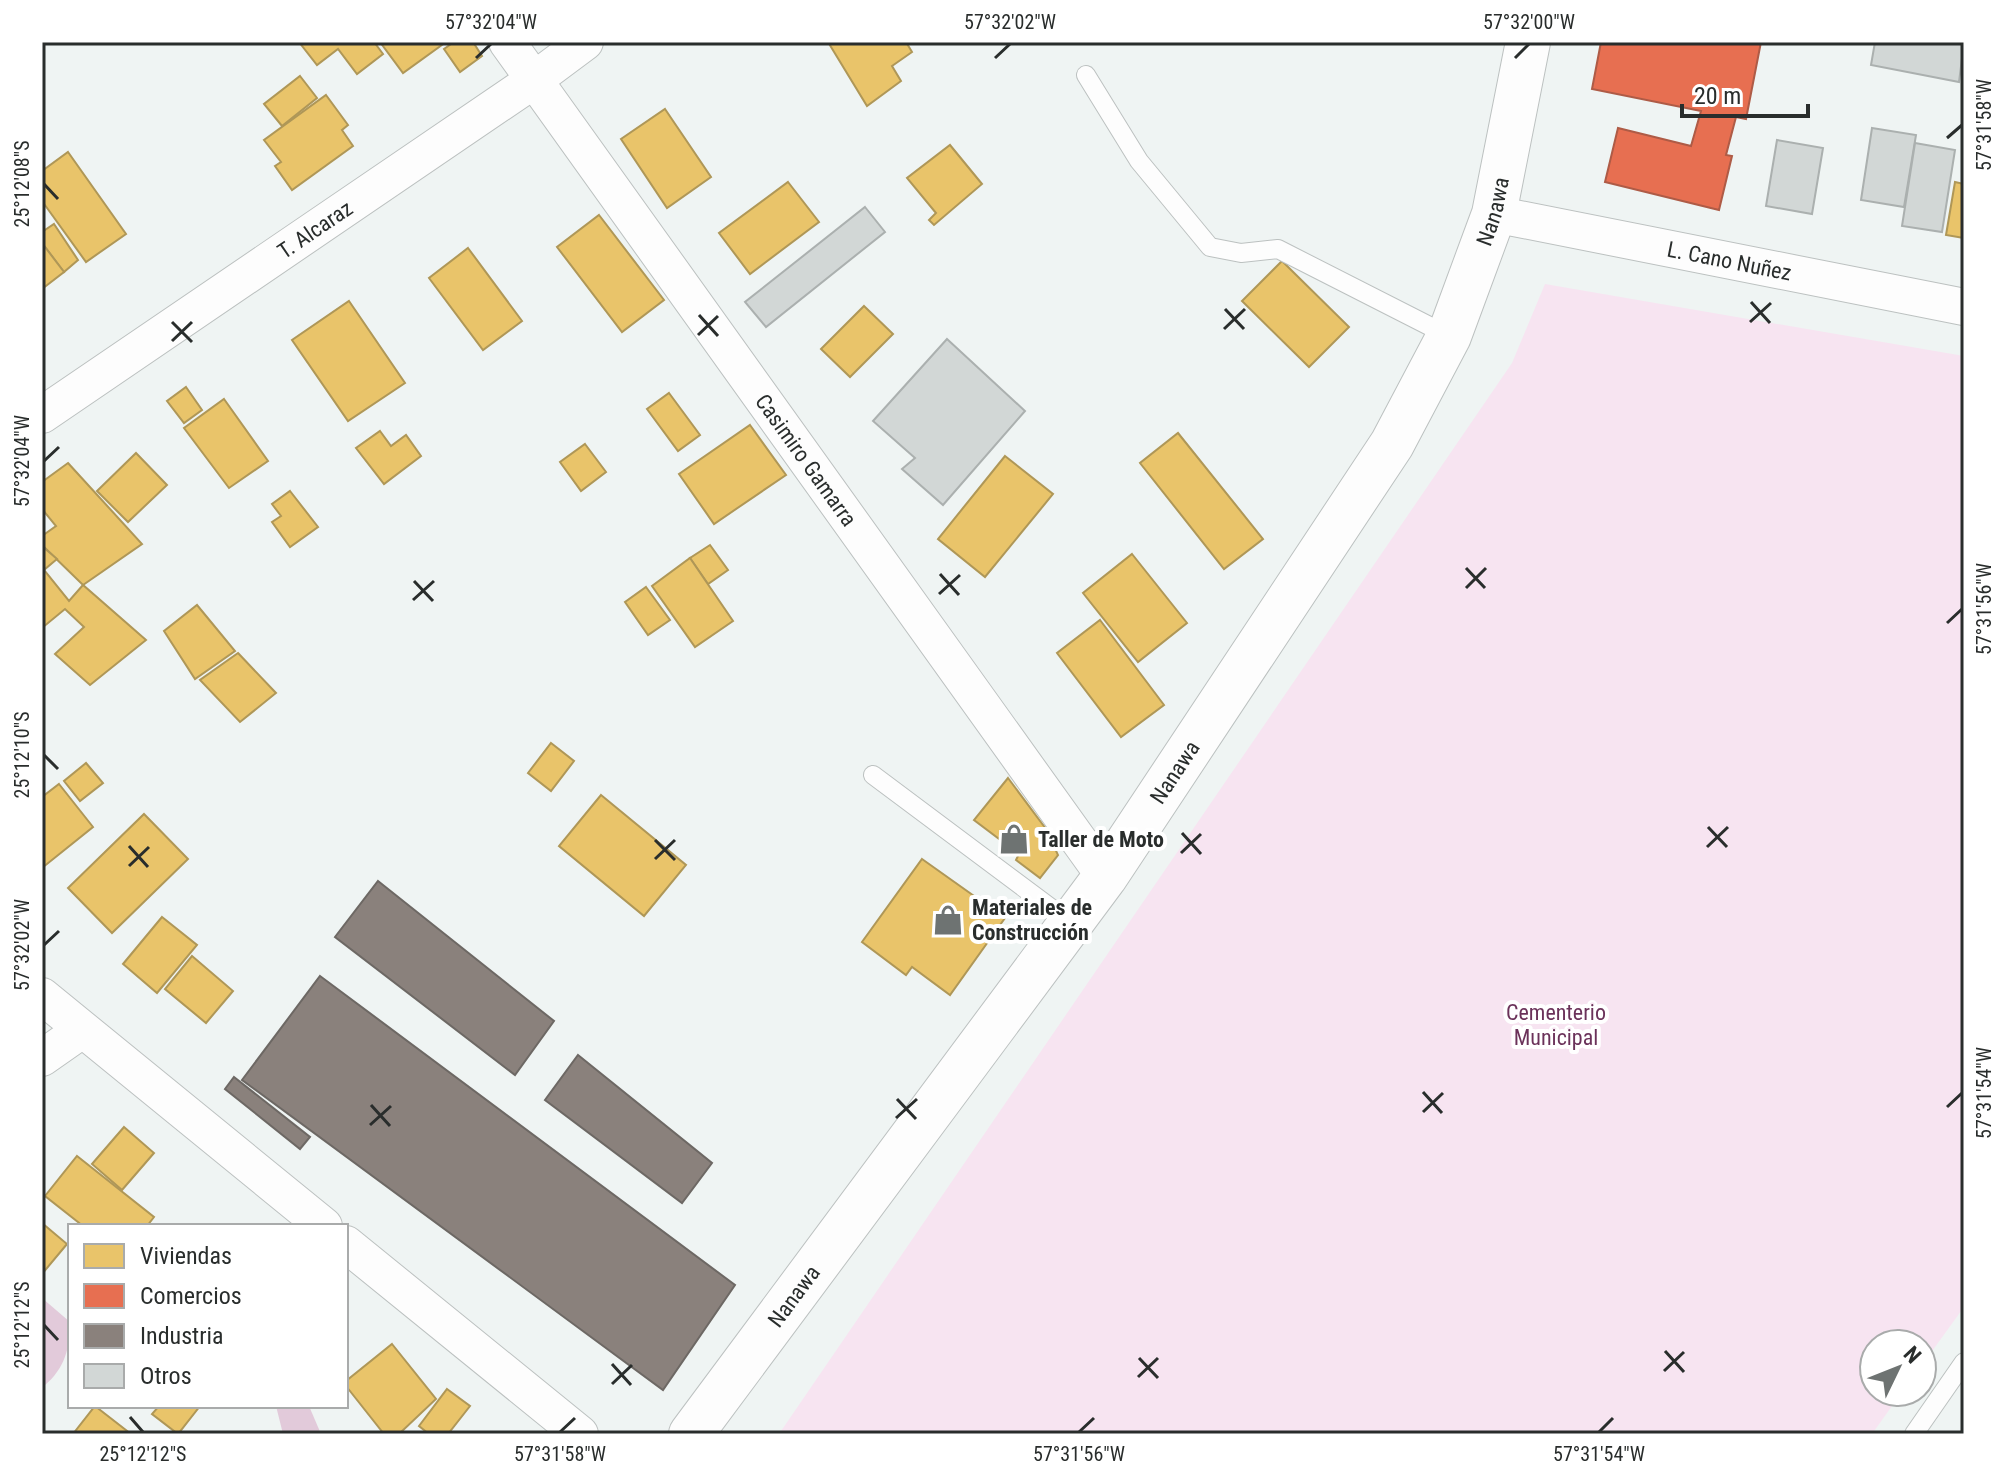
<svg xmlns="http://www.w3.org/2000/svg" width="2006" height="1476" font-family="'Roboto Condensed',sans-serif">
<rect width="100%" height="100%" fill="#eff4f3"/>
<path fill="#f7e4f1" d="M1545,284l419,72v951l-42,58v-21h-48v48h28l-30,42h-1093l733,-1071z"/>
<g fill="#e2cada">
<path d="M42,1298l28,24c0,26 -5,46 -26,64z"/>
<path d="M276,1406h33l12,28h-38z"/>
</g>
<g fill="#e9c46a" stroke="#af9757" stroke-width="2">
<path d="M299,42h75l9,12 -26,20 -19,-25 -21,16z"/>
<path d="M380,42h66l-43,31z"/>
<path d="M454,42h19l9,14 -22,16 -16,-23z"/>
<path d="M828,42h78l6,10 -20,14 9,15 -34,25z"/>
<path d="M300,76l17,22 -35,28 -18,-22z"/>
<path d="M326,95l22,30 -6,5 11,16 -61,44 -17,-24 6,-4 -17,-22z"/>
<path d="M665,109l46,68 -44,31 -46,-69z"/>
<path d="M950,145l32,39 -48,41 -5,-5 7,-7 -29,-35z"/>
<path d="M68,152l58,82 -40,28 -44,-61v-30z"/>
<path d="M788,182l31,40 -69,52 -31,-41z"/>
<path d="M1955,182l9,2v54l-18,-3z"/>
<path d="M599,215l65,85 -42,32 -65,-85z"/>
<path d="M54,224l24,36 -14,12 -22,-29v-11z"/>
<path d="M42,243l22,29 -22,17z"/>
<path d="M468,248l54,73 -39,29 -54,-72z"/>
<path d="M1282,261l67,66 -40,40 -67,-66z"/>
<path d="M349,301l56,82 -57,38 -56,-81z"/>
<path d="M864,306l29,28 -43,43 -29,-28z"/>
<path d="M186,387l16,23 -18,13 -17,-22z"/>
<path d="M669,393l31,42 -22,16 -31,-42z"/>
<path d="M224,399l44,62 -39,27 -45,-60z"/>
<path d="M750,425l36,50 -72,49 -35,-50z"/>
<path d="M380,431l11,15 15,-11 15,21 -37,28 -28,-36z"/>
<path d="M1178,433l85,106 -39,30 -84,-106z"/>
<path d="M585,444l21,28 -25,19 -21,-29z"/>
<path d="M136,453l31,32 -39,37 -31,-31z"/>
<path d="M1005,456l48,38 -68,83 -47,-38z"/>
<path d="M68,463l74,81 -59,41 -41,-40v-9l14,-10 -14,-17v-27z"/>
<path d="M290,491l28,36 -28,20 -18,-25 9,-6 -9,-12z"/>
<path d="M710,545l18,25 -20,14 -18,-26z"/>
<path d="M42,546l15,13 -13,11 25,31 14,-16 63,55 -56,45 -35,-31 29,-27 -19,-18 -23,19z"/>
<path d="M1132,554l55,69 -49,39 -55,-69z"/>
<path d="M690,558l43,63 -38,26 -43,-61z"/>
<path d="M646,587l24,33 -22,15 -23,-33z"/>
<path d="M197,605l38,46 -40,28 -31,-48z"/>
<path d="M1100,620l64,85 -43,32 -64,-84z"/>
<path d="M238,653l38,40 -36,29 -40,-42z"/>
<path d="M551,743l23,18 -23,30 -23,-18z"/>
<path d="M86,763l17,20 -23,18 -16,-20z"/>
<path d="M1008,778l38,51 12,26 -18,23 -24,-18 3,-6 -45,-34z"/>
<path d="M59,784l34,43 -51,41v-71z"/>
<path d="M601,795l85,70 -42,51 -85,-70z"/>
<path d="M144,814l44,45 -76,74 -44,-45z"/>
<path d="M922,859l83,59 -55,77 -38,-28 -6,8 -44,-33z"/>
<path d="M162,917l35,28 -40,48 -34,-29z"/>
<path d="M192,956l41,35 -27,32 -41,-34z"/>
<path d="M124,1127l30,26 -32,37 -30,-26z"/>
<path d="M77,1156l77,61 -7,9h-64l-38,-30z"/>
<path d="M42,1223l25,21 -25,30z"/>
<path d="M392,1344l44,55 -37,35h-15l-38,-48v-5z"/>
<path d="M447,1389l23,17 -22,28h-19l-10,-8z"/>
<path d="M95,1406l36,28h-58z"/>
<path d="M159,1406h41l-22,28 -26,-20z"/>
</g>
<path fill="#e76f51" stroke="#ae5b46" stroke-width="2" d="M1601,42h160l-15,77 -10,-2 -10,38 6,1 -13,54 -114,-28 13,-54 73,18 10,-35 -109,-22z"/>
<g fill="#8a817c" stroke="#6d6864" stroke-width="2">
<path d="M378,881l176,140 -39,54 -180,-138z"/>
<path d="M320,976l415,309 -72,105 -421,-310z"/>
<path d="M578,1055l134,108 -30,40 -137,-103z"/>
<path d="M234,1077l76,60 -10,12 -75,-60z"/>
</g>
<g fill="#d2d7d6" stroke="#abb0af" stroke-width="2">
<path d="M1875,42h89l-5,40 -88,-17z"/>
<path d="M1872,128l44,7 -12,72 -43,-7z"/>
<path d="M1777,140l46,8 -11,66 -46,-8z"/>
<path d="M1915,143l40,7 -13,82 -40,-6z"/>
<path d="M865,207l20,25 -119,95 -21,-25z"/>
<path d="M947,339l78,72 -82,94 -41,-36 13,-11 -42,-37z"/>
</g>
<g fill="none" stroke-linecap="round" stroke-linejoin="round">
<g stroke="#bcc1c0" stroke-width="20">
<g id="service">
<path d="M1086,75l53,86 71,86 31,6 37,-4 171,87"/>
<path d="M873,775l198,148"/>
<path d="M1914,1434l50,-72"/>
</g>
</g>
<g stroke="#bcc1c0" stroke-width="38">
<g id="minor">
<path id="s1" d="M507,42l598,835"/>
<path id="s2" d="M1494,214l470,93"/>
<path id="s3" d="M42,415l492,-335 51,-38"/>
<path d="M42,996l282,230"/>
<path d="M42,1058l40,-28"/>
<path d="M346,1244l234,190"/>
</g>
</g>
<g stroke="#bcc1c0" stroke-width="46">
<g id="tertiary">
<path id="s4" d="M691,1434l414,-557 287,-433 57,-108 45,-122 34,-172"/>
</g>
</g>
<use href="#service" stroke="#fdfdfd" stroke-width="18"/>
<use href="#minor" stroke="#fdfdfd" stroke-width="36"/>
<use href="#tertiary" stroke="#fdfdfd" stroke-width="44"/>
</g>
<path fill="none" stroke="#292d2c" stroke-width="3" d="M476,58l15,-14M995,58l15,-14M1515,58l14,-14M1947,138l15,-13M44,184l14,15M1751,302l19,21M1225,309l19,20M699,315l19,21M172,322l20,20M1750,322l21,-19M1224,329l21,-20M698,335l20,-19M172,341l20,-19M44,461l15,-14M1466,568l19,20M940,574l19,21M414,581l19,20M1466,588l20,-20M939,594l21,-19M413,600l21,-19M1947,623l15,-14M44,755l14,14M1708,827l19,20M1182,833l19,21M655,840l20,20M129,846l19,21M1707,847l21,-20M1181,853l20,-19M655,859l20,-19M129,866l20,-19M44,945l15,-14M1423,1092l19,21M897,1099l19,20M371,1105l19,21M1947,1107l15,-14M1423,1112l20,-19M896,1118l21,-19M370,1125l21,-19M44,1325l14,15M1665,1351l19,21M1139,1358l19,20M612,1364l19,21M1664,1371l20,-19M1138,1377l20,-19M612,1384l20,-19M130,1417l13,15M560,1432l15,-14M1079,1432l15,-14M1599,1432l14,-14"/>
<defs>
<g id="shop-bare" transform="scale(2.4)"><path d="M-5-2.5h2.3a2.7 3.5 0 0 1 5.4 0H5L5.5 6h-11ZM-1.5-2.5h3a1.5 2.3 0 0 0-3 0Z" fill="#6e7372" stroke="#fff" stroke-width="2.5" paint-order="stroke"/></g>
</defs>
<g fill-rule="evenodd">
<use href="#shop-bare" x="1014" y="839"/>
<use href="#shop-bare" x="948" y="920"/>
</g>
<g text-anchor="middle" stroke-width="8" stroke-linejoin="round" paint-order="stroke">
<g font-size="22" fill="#292d2c" stroke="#fff">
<text dy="8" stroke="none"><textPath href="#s4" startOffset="1468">Nanawa</textPath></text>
<text dy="8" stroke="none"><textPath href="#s3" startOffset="330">T. Alcaraz</textPath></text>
<text dy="8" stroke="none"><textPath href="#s2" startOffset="240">L. Cano Nuñez</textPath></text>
<text dy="8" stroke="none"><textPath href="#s1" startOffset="514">Casimiro Gamarra</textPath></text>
<text dy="8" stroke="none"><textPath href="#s4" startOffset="820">Nanawa</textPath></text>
<text dy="8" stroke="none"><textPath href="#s4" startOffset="172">Nanawa</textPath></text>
</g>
<g font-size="22" font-weight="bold" fill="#292d2c" stroke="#fff" text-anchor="start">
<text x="1038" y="847">Taller de Moto</text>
<text x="972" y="915">Materiales de<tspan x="972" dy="25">Construcción</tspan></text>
</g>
<g font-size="22" fill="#6b325a" stroke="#fff">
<text x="1556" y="1020">Cementerio<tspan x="1556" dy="25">Municipal</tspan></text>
</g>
</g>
<rect width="2006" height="1476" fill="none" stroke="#ffffff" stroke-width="88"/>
<rect x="68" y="1224" width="280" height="184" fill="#ffffff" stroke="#a9abab" stroke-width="2"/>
<rect x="84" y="1244" width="40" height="24" fill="#e9c46a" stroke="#a9abab" stroke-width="2"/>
<text x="140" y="1264" font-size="24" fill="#292d2c">Viviendas</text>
<rect x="84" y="1284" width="40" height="24" fill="#e76f51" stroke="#a9abab" stroke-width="2"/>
<text x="140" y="1304" font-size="24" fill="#292d2c">Comercios</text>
<rect x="84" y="1324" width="40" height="24" fill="#8a817c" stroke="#a9abab" stroke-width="2"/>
<text x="140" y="1344" font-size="24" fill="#292d2c">Industria</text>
<rect x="84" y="1364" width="40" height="24" fill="#d2d7d6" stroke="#a9abab" stroke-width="2"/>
<text x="140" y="1384" font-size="24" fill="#292d2c">Otros</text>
<g transform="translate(1898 1368) rotate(47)"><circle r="38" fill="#ffffff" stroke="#a9abab" stroke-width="2"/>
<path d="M0-6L14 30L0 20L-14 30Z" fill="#6e7372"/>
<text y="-12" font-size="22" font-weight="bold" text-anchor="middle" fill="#292d2c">N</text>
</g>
<path d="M1682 104v12h126v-12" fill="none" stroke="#292d2c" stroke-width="4"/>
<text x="1694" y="104" font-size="24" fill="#292d2c" stroke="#ffffff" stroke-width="6" paint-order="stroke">20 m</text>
<rect x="44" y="44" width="1918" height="1388" fill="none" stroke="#292d2c" stroke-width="3"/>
<g font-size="20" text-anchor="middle" fill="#292d2c">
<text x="491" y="29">57°32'04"W</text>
<text x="1010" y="29">57°32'02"W</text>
<text x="1529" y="29">57°32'00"W</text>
<text transform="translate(1984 125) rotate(-90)" y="7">57°31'58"W</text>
<text transform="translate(22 184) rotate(-90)" y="7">25°12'08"S</text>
<text transform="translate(22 461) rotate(-90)" y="7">57°32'04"W</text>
<text transform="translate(1984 609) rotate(-90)" y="7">57°31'56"W</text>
<text transform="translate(22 755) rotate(-90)" y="7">25°12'10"S</text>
<text transform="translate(22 945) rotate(-90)" y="7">57°32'02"W</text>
<text transform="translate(1984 1093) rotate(-90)" y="7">57°31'54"W</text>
<text transform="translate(22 1325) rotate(-90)" y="7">25°12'12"S</text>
<text x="143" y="1461">25°12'12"S</text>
<text x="560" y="1461">57°31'58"W</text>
<text x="1079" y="1461">57°31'56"W</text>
<text x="1599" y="1461">57°31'54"W</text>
</g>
</svg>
